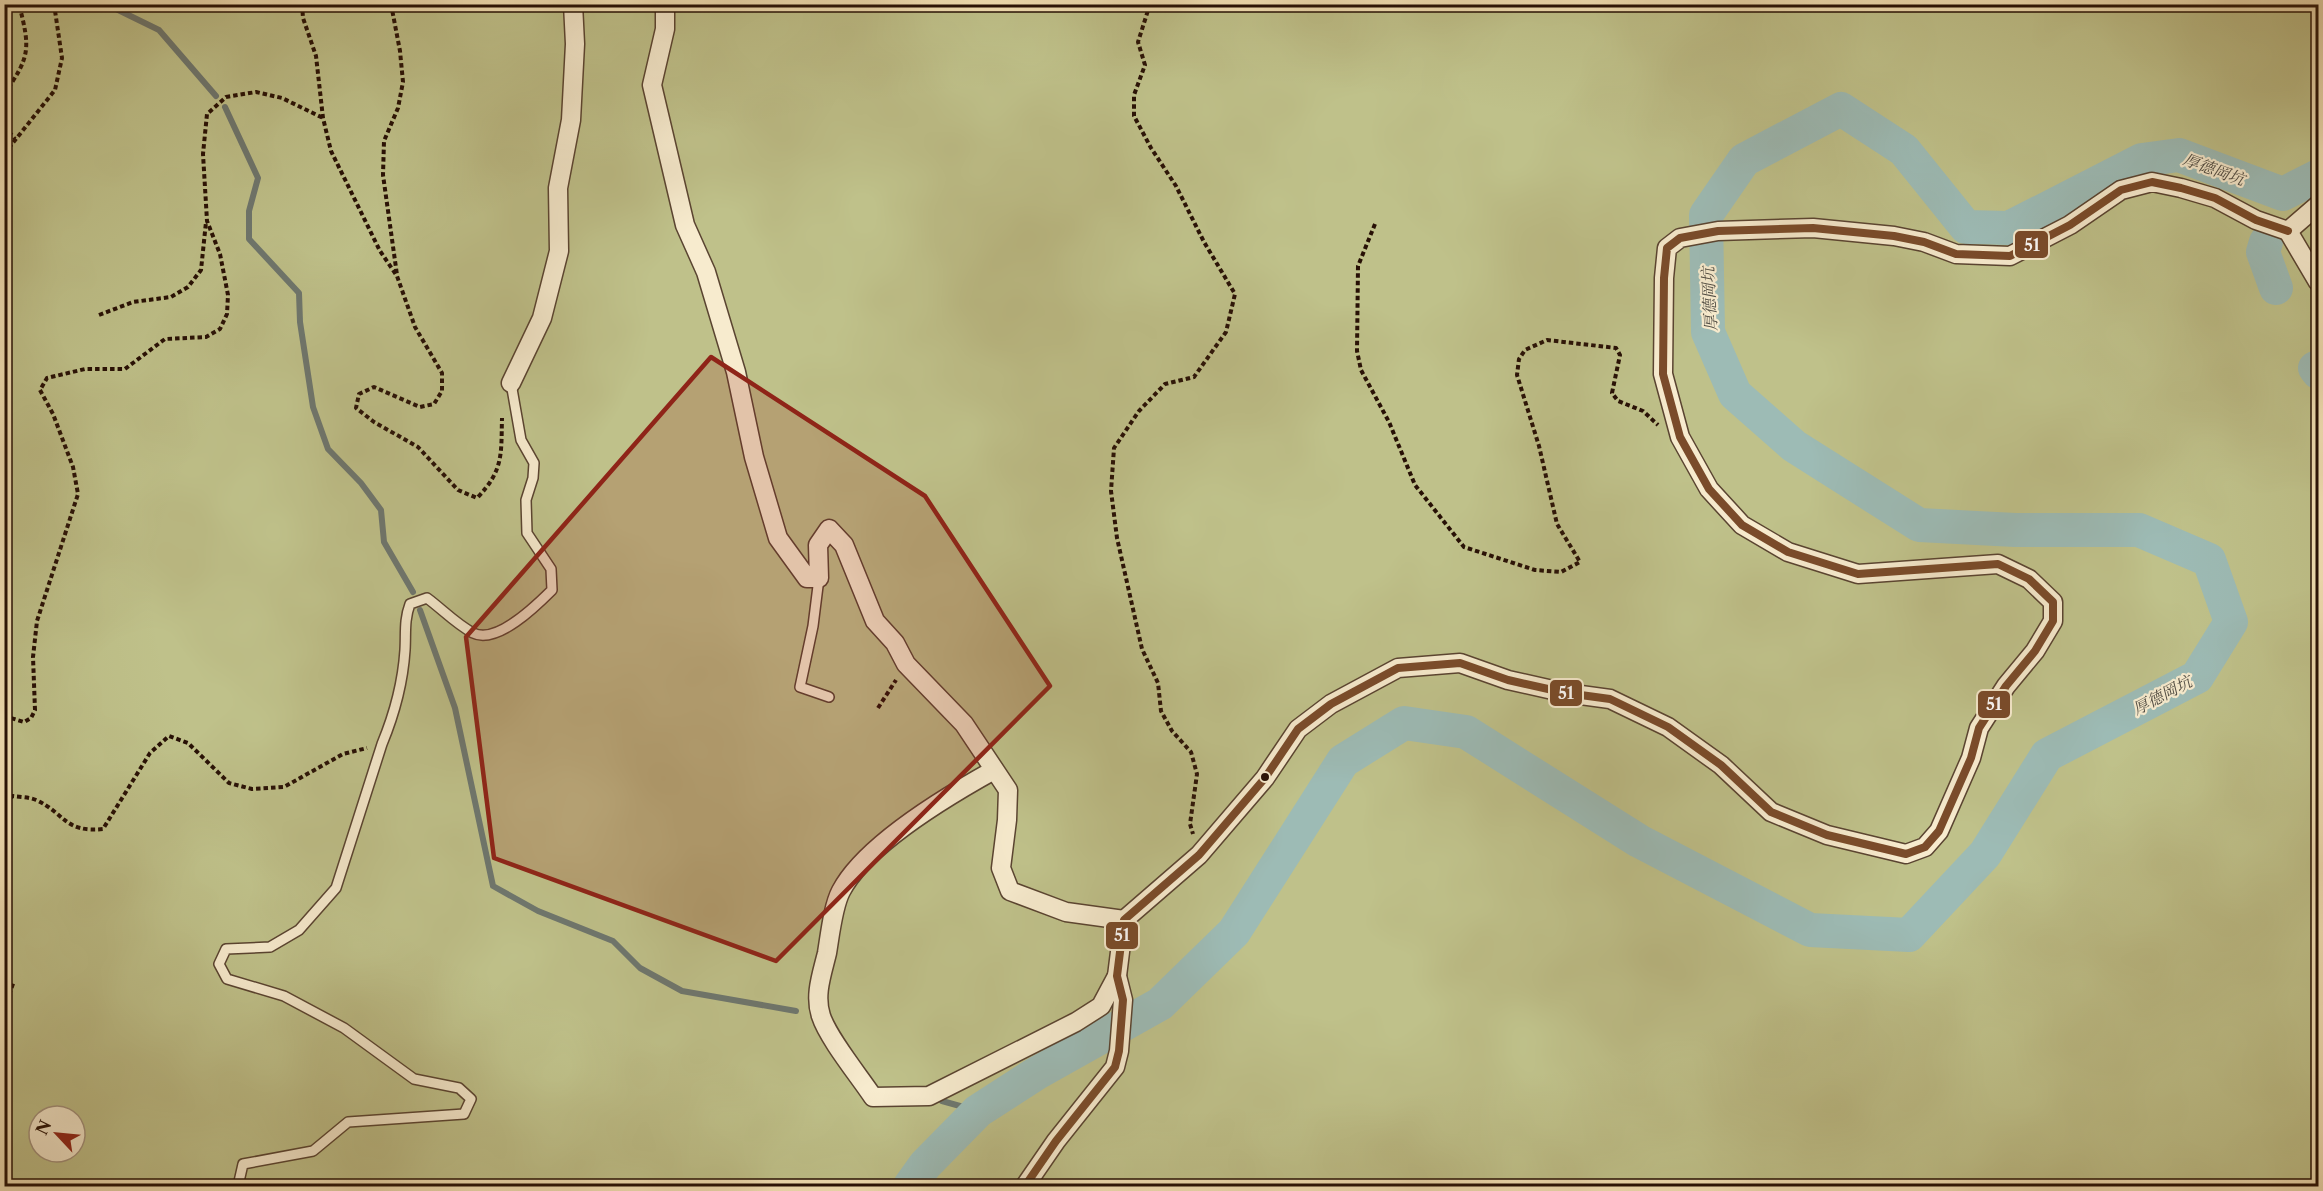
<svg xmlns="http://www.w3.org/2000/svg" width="2323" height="1191" font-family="'Libre Caslon Text','Noto Serif TC',serif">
<rect width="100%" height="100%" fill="#f2e0b4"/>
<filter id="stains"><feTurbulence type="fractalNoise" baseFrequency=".00333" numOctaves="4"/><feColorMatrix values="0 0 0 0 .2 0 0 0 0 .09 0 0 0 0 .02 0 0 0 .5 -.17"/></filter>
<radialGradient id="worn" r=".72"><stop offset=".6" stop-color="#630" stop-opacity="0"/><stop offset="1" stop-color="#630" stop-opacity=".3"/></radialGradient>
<path fill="#bfc18a" stroke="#736848" stroke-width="1.5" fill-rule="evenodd" d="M5,5h2313v1181h-2313zM39,1116h36v36h-36z"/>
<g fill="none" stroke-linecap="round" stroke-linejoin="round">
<g stroke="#6e776f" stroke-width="6">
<path d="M112,7l47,23 57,66"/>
<path d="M225,107l33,71 -9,33v28l50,54 1,29 13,85 15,42 33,34 20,27 3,32 29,50"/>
<path d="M420,610l35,98 38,178 45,25 75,30 27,27 42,23 114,20"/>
<path d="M942,1101l36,10"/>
</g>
<g stroke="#9dbbb5" stroke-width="34">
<path d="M2266,242l-3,10 13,36"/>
<path d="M2315,368l3,4"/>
<path d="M910,1186l15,-21 53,-54 59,-38 123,-69 74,-72 109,-171 61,-38 62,9 173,109 171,89 99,5 76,-81 62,-99 150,-78 34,-55 -22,-62 -70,-30h-124l-96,-5 -125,-79 -59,-52 -27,-62 -2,-117 38,-55 97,-51 63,41 62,77 43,1 133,-68 37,-5 104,39 35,-18"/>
</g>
<g stroke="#5a4431" stroke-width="12">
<g id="service">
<path d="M819,578l-6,48 -13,61 29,10"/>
<path d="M238,1186l5,-22 70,-13 35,-29 116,-8 7,-15 -12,-11 -45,-9 -70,-51 -60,-32 -57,-17 -8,-15 7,-15 44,-2 29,-17 37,-42 46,-144c12,-29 21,-63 23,-94 1,-17 -1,-30 5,-46l17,-6c15,11 29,26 46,35 24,12 64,-28 79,-43l-1,-21 -24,-36 -1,-33 7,-22 1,-15 -13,-23 -10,-57"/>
<path d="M300,1186h4"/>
</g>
</g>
<g stroke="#5a4431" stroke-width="21">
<g id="minor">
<path d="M665,4v25l-13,56 33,140 21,47 30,100 18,85 24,81 29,40h12l-1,-33 11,-16 15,16 31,76 20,22 11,21 58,60 44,66 -1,30 -6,48 9,23 56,21 58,8"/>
<path d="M2288,231l30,51"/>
<path d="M2288,231l30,-26"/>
<path d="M511,383l31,-65 17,-67 -1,-63 13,-68 4,-76 -2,-40"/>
<path d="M994,770c-45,25 -129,75 -153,121 -8,15 -11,44 -14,62 -5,21 -13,42 -6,63 7,22 38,60 52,81l56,-1 147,-74 25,-16 16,-30"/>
<path d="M1025,1186l31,-45 59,-74 4,-16 4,-51 -6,-24 7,-56 75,-65 66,-77 33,-49 33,-25 67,-36 62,-5 48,17 58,13 44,6 58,28 53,38 50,47 56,23 79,19 19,-7 14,-16 32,-73 8,-30 27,-42 29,-35 18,-30v-19l-24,-23 -31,-15 -140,10 -70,-22 -46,-27 -33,-36 -29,-52 -17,-63 1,-96 3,-30 13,-10 38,-7 95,-3 81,8 30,6 32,12 54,2 60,-31 51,-35 31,-8 29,6 34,10 41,22 32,11"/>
</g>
</g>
<g stroke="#271005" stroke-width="4" stroke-dasharray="4.5 3" stroke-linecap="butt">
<path d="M302,4l1,14 13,38 7,62 8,33 49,100 17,25 18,51 27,46v18l-8,13 -14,3 -46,-20 -15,7 -3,14 18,14 44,25 40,43 19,8c27,-28 24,-44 25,-80"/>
<path d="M391,4l9,47 3,31 -5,26 -14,33 -1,34 14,100"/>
<path d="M1150,4l-12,38 7,23 -11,30v21l17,32 25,38 28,56 31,52 -9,38 -32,45 -29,7 -26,27 -25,37 -3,43 6,47 25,111 16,34 3,28 11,20 19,21 6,22 -7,50 3,10"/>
<path d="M4,94c27,-38 26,-46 15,-90"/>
<path d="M4,126l11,13"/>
<path d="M4,154l51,-64 7,-32 -8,-54"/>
<path d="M1375,224l-17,42 -1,85 4,19 28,52 26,63 49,62 71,23 26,2 19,-10 -23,-38 -18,-78 -22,-71 2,-16 6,-9 22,-10 69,8 4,7 -8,38 6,8 25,10 15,14"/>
<path d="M99,315l34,-13 38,-5 17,-10 13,-17 5,-48"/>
<path d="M878,708l18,-28"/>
<path d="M4,716l20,6 7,-4 4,-8 -2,-53 4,-36 41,-127 -5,-27 -20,-53 -13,-24 7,-12 38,-9h40l40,-30 41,-2 14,-8 7,-15 1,-19 -8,-41 -13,-33 -4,-67 4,-40 19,-17 30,-5 26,6 41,20"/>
<path d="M4,802l9,-6c7,1 16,1 23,4 29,13 28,33 67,29l47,-76 19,-17 19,7 41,40 23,6 32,-2 59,-33 24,-6"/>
<path d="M4,848l4,18 -4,4"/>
<path d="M4,1009l10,-28"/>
</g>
<use href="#service" stroke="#f7ebce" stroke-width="9"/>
<use href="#minor" stroke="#f7ebce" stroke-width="18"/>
<g stroke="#f7ebce" stroke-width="12">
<path id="bus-1" d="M1025,1186l31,-45 59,-74 4,-16 4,-51 -6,-24 7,-56 75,-65 66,-77 33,-49 33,-25 67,-36 62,-5 48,17 58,13 44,6 58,28 53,38 50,47 56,23 79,19 19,-7 14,-16 32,-73 8,-30 27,-42 29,-35 18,-30v-19l-24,-23 -31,-15 -140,10 -70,-22 -46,-27 -33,-36 -29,-52 -17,-63 1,-96 3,-30 13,-10 38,-7 95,-3 81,8 30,6 32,12 54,2 60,-31 51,-35 31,-8 29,6 34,10 41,22 32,11"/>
</g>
<use href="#bus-1" stroke="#7a4b2a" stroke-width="8"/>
</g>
<path fill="#8f2418" fill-opacity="0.2" stroke="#8f2418" stroke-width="4.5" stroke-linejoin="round" d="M711,357l214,139 125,190 -274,275 -282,-103 -28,-221z"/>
<circle fill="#271005" stroke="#f7ebce" stroke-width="2" cx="1265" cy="777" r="5"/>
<g text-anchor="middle" stroke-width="4.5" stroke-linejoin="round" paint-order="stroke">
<g font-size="16" font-style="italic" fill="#504c43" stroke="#f7ebce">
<text transform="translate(2214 169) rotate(20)" y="6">厚德岡坑</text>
<text transform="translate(1709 299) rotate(-93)" y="6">厚德岡坑</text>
<text transform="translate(2162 695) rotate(-28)" y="6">厚德岡坑</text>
</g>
</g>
<g stroke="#f7ebce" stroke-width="2">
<rect x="2014" y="230" width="35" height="29" rx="6" fill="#7a4b2a"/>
<rect x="1549" y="679" width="34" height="28" rx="6" fill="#7a4b2a"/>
<rect x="1977" y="690" width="34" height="29" rx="6" fill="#7a4b2a"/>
<rect x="1105" y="921" width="34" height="29" rx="6" fill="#7a4b2a"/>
</g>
<g font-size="16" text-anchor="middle" font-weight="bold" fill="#fff">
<text x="2032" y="251">51</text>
<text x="1566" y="699">51</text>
<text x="1994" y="710">51</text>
<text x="1122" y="941">51</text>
</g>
<rect width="2323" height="1191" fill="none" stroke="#f2e0b4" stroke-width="24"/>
<rect x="6" y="6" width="2311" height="1179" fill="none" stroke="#271005" stroke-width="3"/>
<rect x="12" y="12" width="2299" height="1167" fill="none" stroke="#271005" stroke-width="1.5"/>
<g transform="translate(57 1134) rotate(296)"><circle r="28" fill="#f7ebce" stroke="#a4937e" stroke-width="1.5"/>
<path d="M0-4.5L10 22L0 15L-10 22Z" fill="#8f2418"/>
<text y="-9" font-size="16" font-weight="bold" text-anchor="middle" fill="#271005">N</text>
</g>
<rect width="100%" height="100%" filter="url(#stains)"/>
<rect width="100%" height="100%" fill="url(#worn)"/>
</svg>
